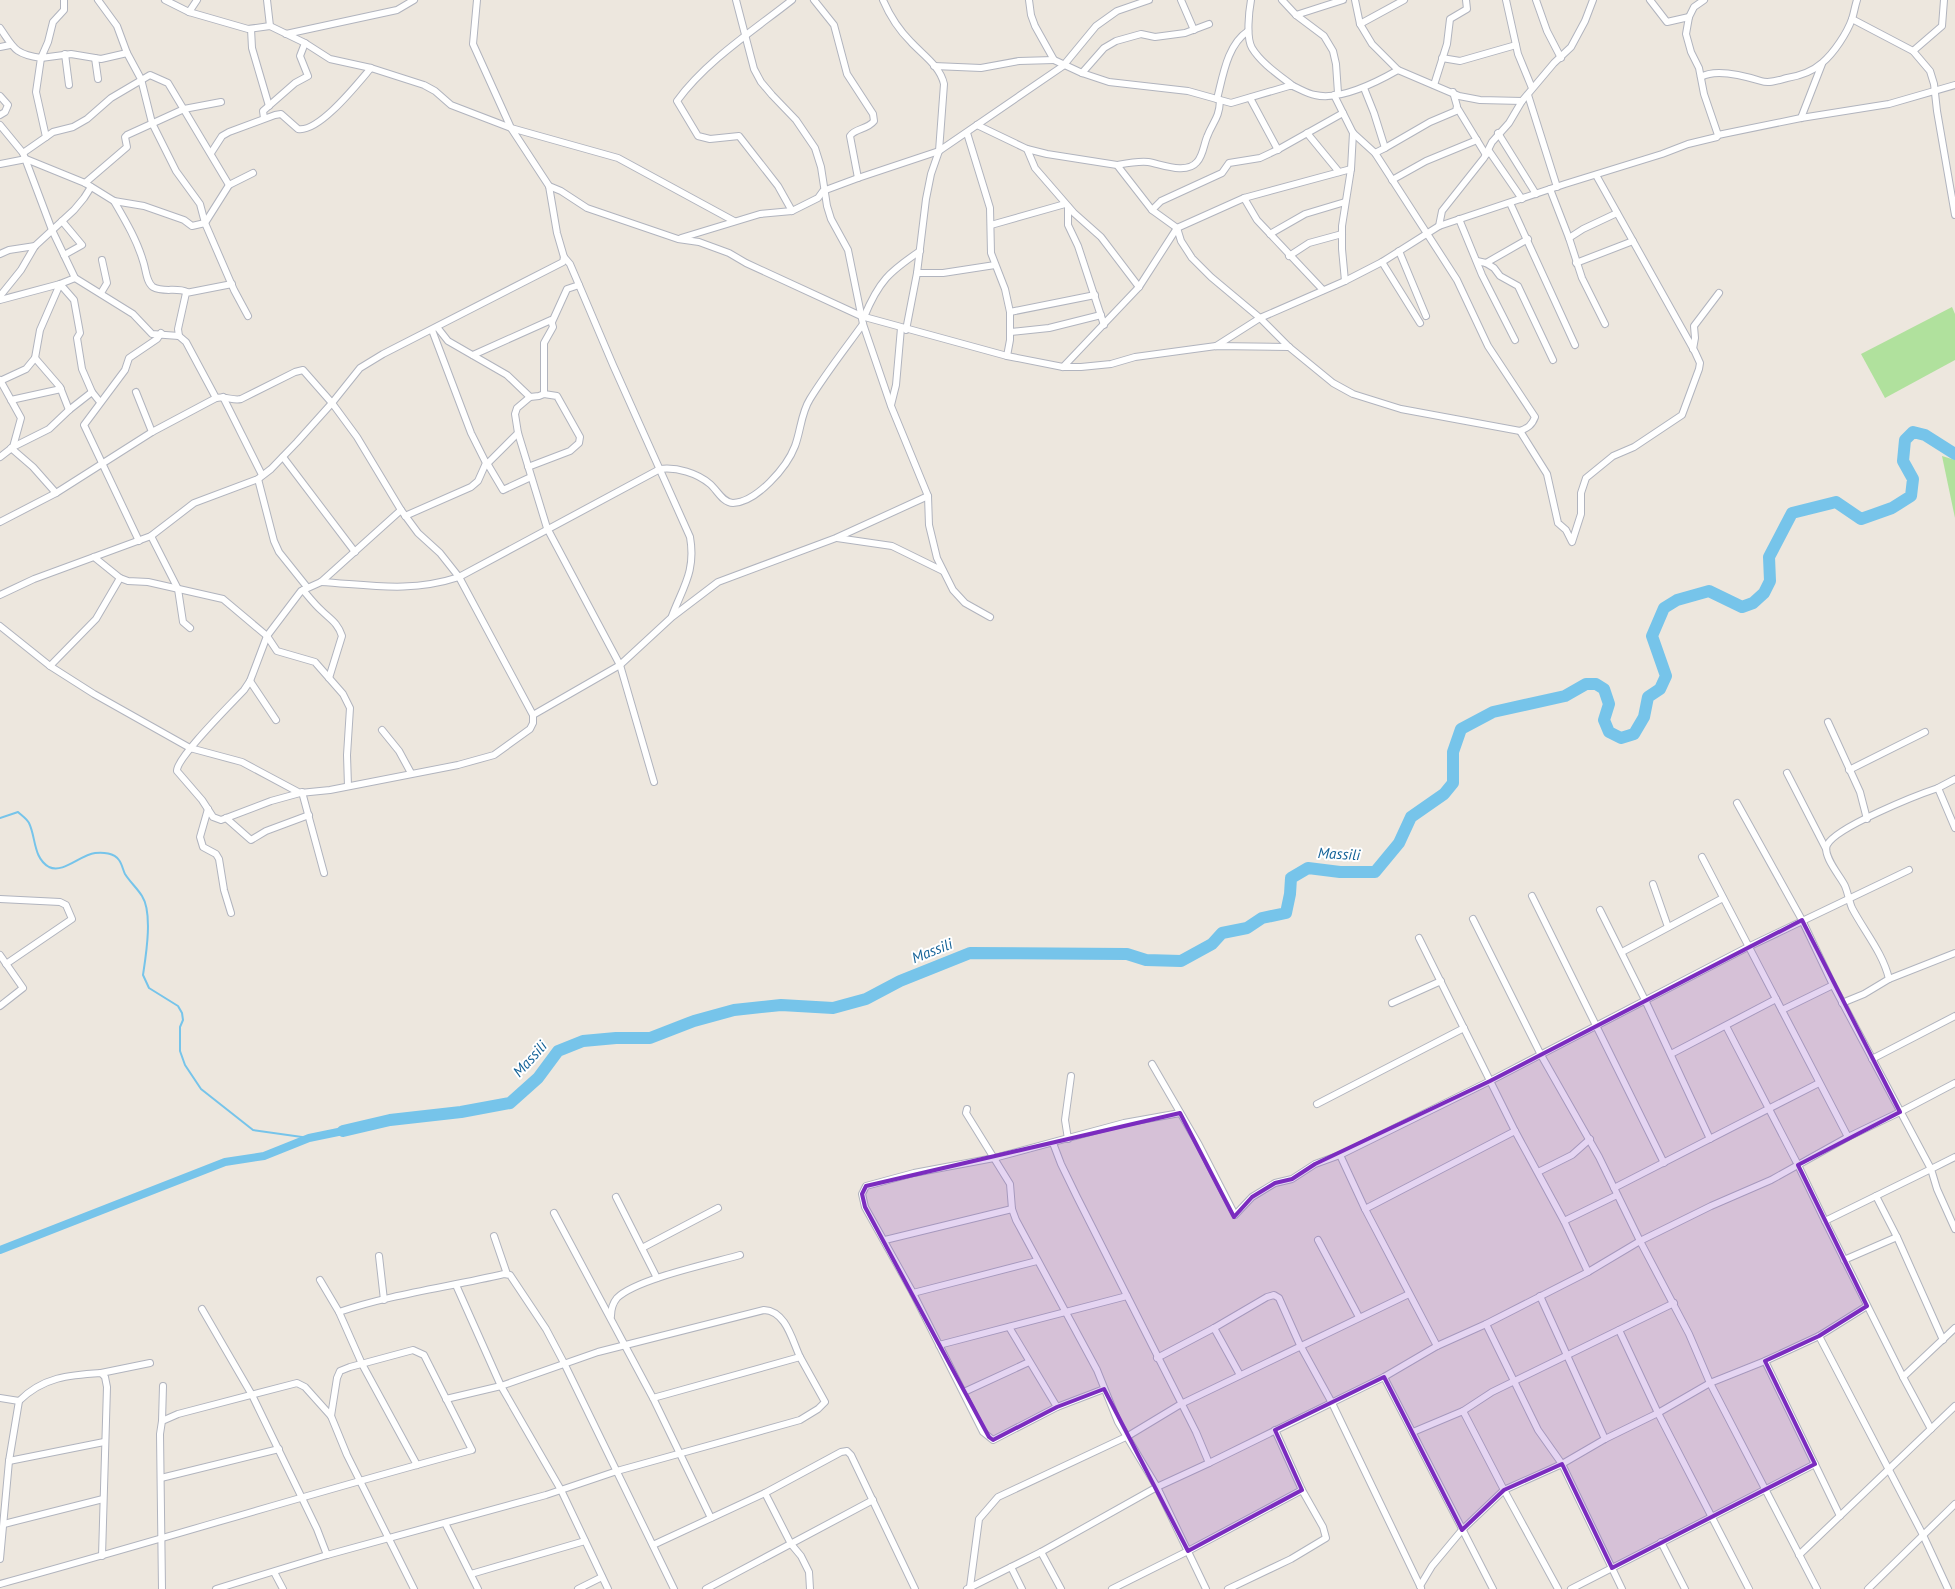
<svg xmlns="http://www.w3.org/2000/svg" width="1955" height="1589" font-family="'PT Sans',sans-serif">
<rect width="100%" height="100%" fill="#ede7de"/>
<g fill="#b0e19d">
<path d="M1952,307l3,7v46l-70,38 -24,-44z"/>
<path d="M1942,456l13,4v58z"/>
</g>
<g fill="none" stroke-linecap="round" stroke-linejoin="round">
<path stroke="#76c4ea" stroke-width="2" d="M0,818l18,-6c3,3 9,7 11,11 7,14 4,35 20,44 14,7 31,-12 46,-14 8,-1 19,0 24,7 3,4 4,10 6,14 5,8 12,14 17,22 11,17 4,59 1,79l6,13 29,18 4,7 1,7 -3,7v24l5,14 16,24 52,41 56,8"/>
<path stroke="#76c4ea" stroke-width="8" d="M0,1250l225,-88 39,-6 45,-18 34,-7"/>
<path stroke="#76c4ea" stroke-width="12" d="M343,1131l47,-11 71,-8 49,-9 28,-25 20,-27 25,-10 33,-3h34l44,-17 40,-11 47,-5 52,3 33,-9 34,-18 70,-28 157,1 19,6 35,1 31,-17 10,-11 25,-5 15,-10 24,-5 4,-19 1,-16 17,-10 32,4h35l24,-29 12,-26 33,-23 9,-11v-31l8,-23 32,-17 72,-16 21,-12h10l8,5 5,15 -5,16 5,12 12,6 13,-4 10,-17 4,-20 12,-8 6,-13 -14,-40 12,-28 13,-8 32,-9 33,16 11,-4 11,-10 6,-12 -1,-24 23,-44 44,-11 25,17 31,-11 19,-12 2,-17 -10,-18 2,-21 8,-8 12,3 30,19"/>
<g stroke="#b1b4be" stroke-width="8">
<g id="minor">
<path d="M64,0v10l-11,12 -5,20 -7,16 30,-4 30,5 26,-6"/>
<path d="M98,0l19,26 10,27 14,26 11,44 24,48 24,33 5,19 29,67 14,26"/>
<path d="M165,0l24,12 59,17 22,-3 35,17 25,16 41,9 53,17 11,6 16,14 60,23 107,30 116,63"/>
<path d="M267,0l3,26"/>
<path d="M736,0l18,69 7,13 11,13 24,25 19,28 6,19 6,39 4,13 17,31 15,74 28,82 37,90 1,29 8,33 16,32 12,13 25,14"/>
<path d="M814,0l20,25 13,49 26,40 1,7c-7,9 -19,7 -24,15l8,42"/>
<path d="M883,0c6,14 17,31 28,42 12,13 29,24 33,42l-5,67 -8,23 -5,25 -9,74 -11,57"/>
<path d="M1029,0l2,15 4,11 19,34 28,13 27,9 79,9 43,12 58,-17h4c7,3 15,8 22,9 25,6 62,-13 83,-25l61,26 21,4 42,1"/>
<path d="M1181,0l13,30"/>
<path d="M1251,0c-2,11 -5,38 1,48 9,15 27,27 41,38"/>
<path d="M1282,0l14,15 28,21 9,15 3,13 2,29"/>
<path d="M1355,0l5,24 12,20 26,26"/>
<path d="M1506,0l12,54 14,34"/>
<path d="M1536,0l11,31 14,27"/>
<path d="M1650,0l17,22 22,-5"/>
<path d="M189,12l8,-12"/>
<path d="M1296,15l47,-15"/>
<path d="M1852,19l61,32 17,20 4,13 3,27 18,104"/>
<path d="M1360,24l44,-24"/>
<path d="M0,28c14,20 14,26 41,30l-5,34 10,45 -23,16"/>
<path d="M251,29l1,19 17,58"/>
<path d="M286,34l111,-24 17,-10"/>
<path d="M0,47l10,-2"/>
<path d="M1913,51l29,-25 2,-26"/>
<path d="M65,54l4,31"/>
<path d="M95,58l3,21"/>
<path d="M1442,58l18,3 56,-16"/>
<path d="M934,66l47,2 38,-7 35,-1"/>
<path d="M1082,73l22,-25 12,-7 25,-7 14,3 30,-4 24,-9"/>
<path d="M1701,77c15,-9 44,-1 60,4 9,3 18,-1 26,-3 12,-2 26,-7 35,-15 12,-10 25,-30 30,-44 2,-6 3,-13 5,-19"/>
<path d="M1434,85l13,-41 3,-25 17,-10 -1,-9"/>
<path d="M1364,88l10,25 11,35 -10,5"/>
<path d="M1528,95l29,92"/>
<path d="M0,96l8,9 -3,7 -5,3"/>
<path d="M1250,98l28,52"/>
<path d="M1217,99c6,-23 10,-54 31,-68"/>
<path d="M1458,109l28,46"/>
<path d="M264,118l-1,-7 32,-28 13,-7 -8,-20 5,-13"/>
<path d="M1801,118l21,-54"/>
<path d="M0,125l23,28 29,77 23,48 58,36 19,20 27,2 7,6 30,56"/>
<path d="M977,125l50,24 20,5 70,11 35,45 25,18 4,13 11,17 19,19 49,41 29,29 44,36 20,11 48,15 119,22c8,-3 12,-6 15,-14l-47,-71 -31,-66 -82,-127 -22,-20 -19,-38"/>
<path d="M967,133l23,75 1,45 14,36 5,23v28l-3,16"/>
<path d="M1307,133l32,39"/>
<path d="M1498,133l38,61"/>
<path d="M1718,135l83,-17 88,-14 66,-19"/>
<path d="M46,137l7,-5 20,-5 14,-8 24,-21 39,-23 18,8 61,102"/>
<path d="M1385,148l45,-26 26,-11 1,-5 -4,-14"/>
<path d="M1027,149l8,19 39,45 27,24 38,50"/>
<path d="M1489,151l33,48"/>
<path d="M211,153l11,-17 7,-4 46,-17 6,-1 17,15c21,4 60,-46 73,-61"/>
<path d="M0,164l26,-5 59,24 29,18 30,5 40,14 8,6 13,-3 24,-38 24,-12"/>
<path d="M1117,165c11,-2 21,-4 31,-3 13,2 38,13 49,0 6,-6 7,-18 10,-25 6,-16 12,-18 13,-36"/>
<path d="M1392,180l34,-19 51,-21"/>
<path d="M85,183l42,-36 -2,-10 2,-2 57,-26 37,-7"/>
<path d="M549,186l12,5 26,17 91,31 21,3 30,11 17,10 115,53 146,40 56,11h18l30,-3 24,-7 81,-11 73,1"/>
<path d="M1550,189l19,49 13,40 23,46"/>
<path d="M1244,198l13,22 66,70"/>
<path d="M114,201c11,19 23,39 29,60 3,8 3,21 10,26 10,6 24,0 34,5"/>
<path d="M1510,203l65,142"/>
<path d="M1068,207v18l10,21 26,79"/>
<path d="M1152,210l9,-9 61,-28 7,-10 31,-5 19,-9 64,-36"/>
<path d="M792,211l-14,-25 -39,-50 -29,3 -12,-3 -21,-35c29,-40 77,-71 115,-101"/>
<path d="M1459,219l23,56 33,65"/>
<path d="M62,221l20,24 -18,10"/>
<path d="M991,225l74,-21"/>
<path d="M1439,226l3,-15 42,-53 8,-16 17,-19 13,-22 32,-38 17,-16 14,-26 8,-21"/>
<path d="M1270,234l35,-20 40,-12"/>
<path d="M681,238l79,-24 32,-3 26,-13 5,-7 35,-13 81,-27 124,-85 33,-40 21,-15 32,-11"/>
<path d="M1569,238l14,-9 34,-16"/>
<path d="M1399,251l27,65"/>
<path d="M0,254l9,-4 26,-4"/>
<path d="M1289,256l20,-13 33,-9"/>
<path d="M1477,261l9,2 8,5 6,8 18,10 35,74"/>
<path d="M1382,262l38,61"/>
<path d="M1486,263l42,-24"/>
<path d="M1576,263l57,-22"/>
<path d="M917,273h26l52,-8"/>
<path d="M1345,281l-3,-32v-23l9,-57 2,-36"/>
<path d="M579,285l34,80 77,172c6,34 -7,50 -18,79"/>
<path d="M101,293l6,-10 -5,-23"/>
<path d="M0,296l21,-26 14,-24 39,-36 10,-12 7,-11"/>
<path d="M0,300l60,-16 15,-6"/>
<path d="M1010,312l85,-17"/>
<path d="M864,317c15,-36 25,-45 56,-66"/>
<path d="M552,322l15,-33 12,-4 -9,-21 -6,-7"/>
<path d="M437,327l11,14 59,34 23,22"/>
<path d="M432,330l39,103 15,30h2l30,-30"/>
<path d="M1011,332l38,-4 52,-13"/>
<path d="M179,336l-1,-7 8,-36 46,-9"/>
<path d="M1216,346l44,-28 85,-37 37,-19 57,-36 126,-42 97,-30 26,-10 29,-7 1,-2 -14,-41 -5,-26 -8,-16 -5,-18 3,-17 5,-10 10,-7"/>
<path d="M1693,349l2,-11 -1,-12 25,-33"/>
<path d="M473,355l78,-35 2,7 -9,16v51"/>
<path d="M35,358l25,29 9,23"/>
<path d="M1063,367l76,-80 38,-59 67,-30 107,-29"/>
<path d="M0,380l21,38 -8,29"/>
<path d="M0,381l26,-12 9,-11 5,-28 20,-46 14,16 6,33 -3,5 5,31 10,23 8,10"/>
<path d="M136,392l16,40"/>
<path d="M223,397l39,78"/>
<path d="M11,400l50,-11"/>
<path d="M891,405l5,-20 5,-57"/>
<path d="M1520,431l27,43 11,49 8,7 6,12 9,-28v-21l5,-15 27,-22 21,-9 48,-32 17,-46 1,-6 -5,-11 -99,-177"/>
<path d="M11,448l22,19 23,26"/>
<path d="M0,457l13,-10 36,-18 20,-19 23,-18"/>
<path d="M283,457l72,95"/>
<path d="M487,463l16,27 28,-13"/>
<path d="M528,467l42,-16 9,-8 1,-6 -23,-41 -13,-2 -5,2 -9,1 -13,11 -2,6 3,19 29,95 73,137 34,117"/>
<path d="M258,479l16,62 5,11 28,35"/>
<path d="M401,510l-80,72 -20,9 -34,45 -17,45 -6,9c-12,13 -68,68 -67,81l25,29 11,17 8,3 50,-19 29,-8 30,-3 128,-25 36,-10 36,-26 3,-6v-8"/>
<path d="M405,516l66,-29 7,-6 8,-18"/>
<path d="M0,522l56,-29 96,-61 64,-34c10,-2 17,3 25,1l54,-27 8,-2 29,33 25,34 44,73 17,23 22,20 19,24 74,138 87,-50 52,-48 46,-35 118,-44 92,-42"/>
<path d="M151,536l27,53 5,33 7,6"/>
<path d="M837,538l55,8 51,25"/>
<path d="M139,541l-55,-116 41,-55 4,-12 28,-19 4,-6"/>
<path d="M94,557l26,21 8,3 20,1 75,17 44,37 10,15 38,11 28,32 7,14 -3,47 1,31"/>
<path d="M120,578l-24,41 -46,47 44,28 96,54 52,14 58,31"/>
<path d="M321,582c50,3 89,11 138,-5l201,-108c17,-2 37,4 50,15 7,6 13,19 23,19 24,-1 54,-36 62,-57 6,-16 6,-33 15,-47 16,-26 35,-50 53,-75"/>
<path d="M303,590c6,7 12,15 19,21 8,8 16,12 20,25l-13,42"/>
<path d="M0,595l34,-16 117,-43 43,-33 64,-24 13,-10 26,-27 35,-39 28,-35 23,-14 180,-92 1,-5 -7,-24 -8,-47 -38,-58 -38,-84 4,-44"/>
<path d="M0,626l50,40"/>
<path d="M250,681l26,39"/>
<path d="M1828,722l32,70 7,27"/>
<path d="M382,730l17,21 12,22"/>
<path d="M1849,770l76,-38"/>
<path d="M1787,773l39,76"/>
<path d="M1938,788l17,-9"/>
<path d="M302,792l22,81"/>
<path d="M208,809l-8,28 3,10 13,7 3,5 5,31 7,23"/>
<path d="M226,818l25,22 15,-9 43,-16"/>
<path d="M1702,857l146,280"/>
<path d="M1653,884l15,43"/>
<path d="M1532,896l132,267"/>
<path d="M0,899l60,3 6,3 6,14 -66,45"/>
<path d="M1600,910l45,90 65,139"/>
<path d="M1473,919l68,136 58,102 41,84 49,93 21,49 107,206"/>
<path d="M1419,938l96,193 49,90 24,51"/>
<path d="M1622,952l101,-54"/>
<path d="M0,955l23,33 -23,18"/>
<path d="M1889,979l66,-26"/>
<path d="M1392,1003l49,-22"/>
<path d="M1842,1003l22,-9 25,-15c-6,-26 -25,-48 -37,-71 -3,-7 -4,-15 -7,-22 -4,-9 -23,-30 -18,-41 9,-18 90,-50 111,-57l17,40"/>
<path d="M1782,1010l51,-25"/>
<path d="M1726,1026l72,139 27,56 106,-52 -98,-184 -31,-65 -65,-117"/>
<path d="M1671,1054l105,-55"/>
<path d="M1872,1059l83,-43"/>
<path d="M1152,1064l47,81 36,70 17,-18 23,-14 17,-4 23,-15 25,-9 150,-74 258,-134 161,-77"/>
<path d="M1317,1104l147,-76"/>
<path d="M967,1109l-1,4 44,71 2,25 4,11 81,150 21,52 39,65 49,102"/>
<path d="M1068,1139l-3,-19 6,-44"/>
<path d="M1053,1143l8,21 16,33 119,235 13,31"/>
<path d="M1340,1155l25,54 72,137"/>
<path d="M1955,1157l-24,12 6,20 18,40"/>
<path d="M1538,1172l34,-17 18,-16"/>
<path d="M1614,1188l205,-105"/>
<path d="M1876,1196l21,41 46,103"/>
<path d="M616,1197l41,81"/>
<path d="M1365,1209l150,-78"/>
<path d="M554,1213l99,185 58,120"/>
<path d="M1564,1221l53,-26"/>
<path d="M1825,1221l78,156"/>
<path d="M494,1236l13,38"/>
<path d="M885,1240l127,-31"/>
<path d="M1318,1240l41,77"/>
<path d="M642,1248l76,-40"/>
<path d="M379,1256l5,44"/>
<path d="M1844,1260l53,-23"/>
<path d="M320,1280l19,32 23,52 55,101"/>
<path d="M456,1285l45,101 60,104 47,99"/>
<path d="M913,1293l124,-32"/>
<path d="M1540,1296l65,143"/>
<path d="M202,1309l50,86 65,134 10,26"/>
<path d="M339,1312c53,-18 110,-25 165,-38l6,1 36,54 18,34 110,226"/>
<path d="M611,1316c0,-7 1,-12 6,-18 19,-19 95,-35 123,-43"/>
<path d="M1486,1324l52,106 24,34 60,125"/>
<path d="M1009,1327l48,80 47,-18"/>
<path d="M1214,1328l26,47"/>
<path d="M1619,1330l39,83 91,176"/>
<path d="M1819,1336l104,199 25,54"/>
<path d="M939,1345l188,-49"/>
<path d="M1157,1358l57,-30 53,-31 7,-2 5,3 21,47 32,58 89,185"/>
<path d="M1765,1361l75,155"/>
<path d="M101,1373l49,-10"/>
<path d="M1384,1377l109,212"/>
<path d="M964,1392l65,-30"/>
<path d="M0,1398l19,3"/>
<path d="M446,1399l55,-13 97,-34 166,-42c22,1 28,30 36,47"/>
<path d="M1057,1407l-64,33 -10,-8 -70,-139 -48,-86 -3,-13 4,-8 48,-13 80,-15 130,-35 56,-10"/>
<path d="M1463,1411l29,-19 182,-89"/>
<path d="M162,1421l1,-35"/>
<path d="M1931,1429l-28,-52 52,-49"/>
<path d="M1413,1432l50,-21 41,79 54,99"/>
<path d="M9,1461l95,-19"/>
<path d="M161,1478l118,-29"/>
<path d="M765,1493l26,51 10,12 8,16 1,17"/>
<path d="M445,1523l33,66"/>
<path d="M4,1524l99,-25"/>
<path d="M1661,1542l24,47"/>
<path d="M653,1545l112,-52 76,-41 6,-1 4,4 64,134"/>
<path d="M1041,1552l20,37"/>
<path d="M1799,1555l156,-149"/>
<path d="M0,1559l9,-98 10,-60c24,-24 50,-26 82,-28l4,4 2,10 -5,169"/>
<path d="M1011,1567l11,22"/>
<path d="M274,1572l9,17"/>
<path d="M471,1574l114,-33"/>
<path d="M0,1584c158,-43 314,-92 472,-134l-48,-95 -11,-5 -63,17 -10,4 -3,7 -6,38 16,39 67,134"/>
<path d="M1420,1586l12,-20 30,-36 42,-40 58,-26 43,-25 53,-26 52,-30 55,-22 54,-25 48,-30"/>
<path d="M970,1587l9,-68 19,-22 130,-61 53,-32 228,-110"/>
<path d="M162,1589l-2,-155 2,-13 16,-7 119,-31 8,4 26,29"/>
<path d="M216,1589l111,-34 219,-60 71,-24 183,-51 18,-11 7,-7 -25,-45 -147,41"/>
<path d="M578,1589l24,-12"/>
<path d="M706,1589l167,-89"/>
<path d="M967,1589l74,-37 116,-65 52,-24 175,-86 53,-31 49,-22 102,-52 52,-31 71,-35 60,-26 77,-43 52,-25 55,-29"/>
<path d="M1112,1589l76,-38 114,-61"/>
<path d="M1228,1589l63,-30 35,-21 -3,-11 -21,-37 -27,-60"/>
<path d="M1571,1589l244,-125"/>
<path d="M1868,1589l87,-85"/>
</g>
</g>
<use href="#minor" stroke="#fff" stroke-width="6"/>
</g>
<path fill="#7b2cbf" fill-opacity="0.2" stroke="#7b2cbf" stroke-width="4" stroke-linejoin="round" d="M1802,920l98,192 -102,53 69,141 -48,30 -54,25 50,103 -203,104 -50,-104 -58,26 -42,40 -78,-153 -109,53 27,60 -114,61 -84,-162 -47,18 -64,33 -4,-3 -124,-230 -3,-13 4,-8 314,-73 54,104 18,-20 23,-14 17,-4 23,-15 175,-83z"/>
<g text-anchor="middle" stroke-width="4" stroke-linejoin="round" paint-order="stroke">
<g font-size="15" font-style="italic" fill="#136298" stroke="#fff">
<text transform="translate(1339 854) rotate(3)" y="5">Massili</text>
<text transform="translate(932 951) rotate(-22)" y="5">Massili</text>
<text transform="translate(530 1059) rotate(-48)" y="5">Massili</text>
</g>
</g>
</svg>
